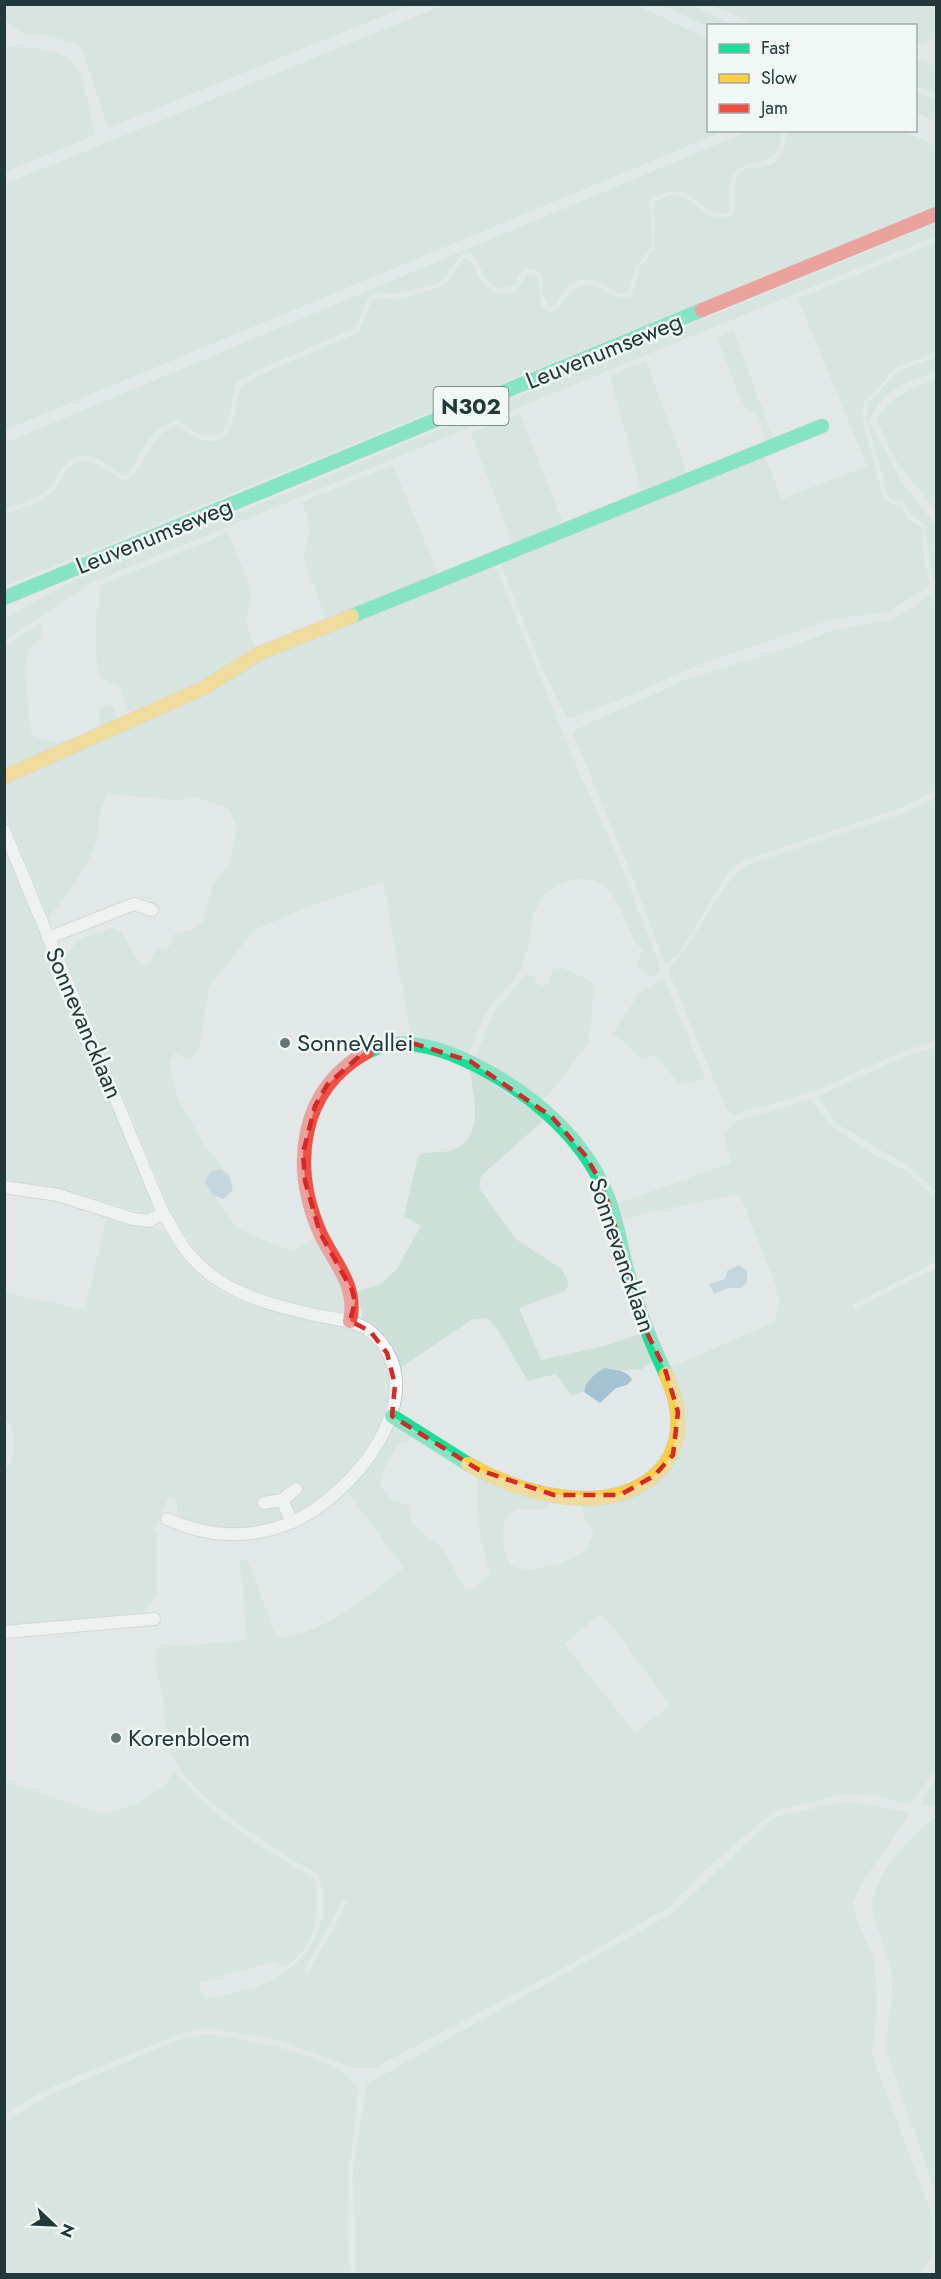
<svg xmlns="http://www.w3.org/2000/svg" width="941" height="2279" font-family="Jost,sans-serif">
<rect width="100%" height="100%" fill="#e2e8e7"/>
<g fill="#cce0d8" fill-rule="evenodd">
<path d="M4,5l1,-1 405,1 -302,123 -26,-78 -5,-6 -35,-10h-19l-18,-15z"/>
<path d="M444,5h192l72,34v91l16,1 -719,299v-246z"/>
<path d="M662,5h29l42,20 -25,2z"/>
<path d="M713,5h223v33l-20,8v-20l-161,-1z"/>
<path d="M5,47c78,0 75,16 90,88l-90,37z"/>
<path d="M916,58l20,8v27l-20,-8z"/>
<path d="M916,92l20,8v22l-20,-9z"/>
<path d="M749,131h34c-9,49 -33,18 -50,45 -7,12 0,23 -4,36 -33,10 -31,-39 -79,-13l2,47 -16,21 -8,25 -8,2c-16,-10 -41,-25 -56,-4 -5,8 -4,13 -14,18l-7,-12v-20l-7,-6 -10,-2 -9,9 -2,8 -17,4c-16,-9 -16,-24 -27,-36h-9l-19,27 -7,4 -40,10 -19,-2 -9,6 -13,30 -95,41 -24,14c-7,18 -2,67 -38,50 -7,-3 -13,-9 -20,-13 -27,7 -37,31 -49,54l-4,2c-13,-5 -24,-18 -37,-20 -27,-5 -27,27 -44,37 -10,7 -28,13 -39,15v-65z"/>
<path d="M788,131h114l34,15v60l-931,380v-73c13,-3 32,-9 43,-17 15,-11 17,-38 39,-35 14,2 25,15 38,19 22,-9 21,-45 52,-55 7,3 13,10 20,13 41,16 35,-31 44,-52l21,-12 96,-41 14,-32 6,-4 19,3 41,-12 8,-4 17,-26 10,4c4,18 24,44 44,27 4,-3 6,-10 10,-15l11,3 4,30 8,6c17,-7 17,-28 37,-28 17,-1 28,19 45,11l7,-27 16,-21 -1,-46c42,-24 42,27 78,13 6,-13 -2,-28 7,-40 17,-21 37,12 49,-44z"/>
<path d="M936,223v13l-848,348 -83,56v-22l68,-37z"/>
<path d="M936,242v110l-41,16 -22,27 -9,6 -2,16 21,79 9,8 8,1 8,14 13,7c2,11 2,19 3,30 0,11 5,19 5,30l-40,26 -57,7 -136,47 -74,33 -55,20 -28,-58 -38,-97 263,-110 18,45 85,-33 -69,-167z"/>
<path d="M734,331l39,107 -7,3 -8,-25 -11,-7 -7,-11 -23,-60z"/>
<path d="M936,357v14c-29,11 -54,19 -67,50l33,61 33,43 1,53 -3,3 -9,-58 -13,-7 -8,-15 -10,-1 -6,-6 -21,-78 2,-13 29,-31z"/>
<path d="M646,361l41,111 -46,19 -31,-115z"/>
<path d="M936,379v132l-41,-52 -18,-39c13,-24 35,-31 59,-41z"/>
<path d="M520,414l43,108 -50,23 -42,-112z"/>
<path d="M393,465l46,111 -112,45 -22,-58 -1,-8 6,-26 -8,-27z"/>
<path d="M228,533l19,46 4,17 -5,25 10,30 -52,33 -75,28 -9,-25 -20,-10c-8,-29 -4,-62 1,-92z"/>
<path d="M495,565l83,205 44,97 38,100 -1,6 -7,5 -16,-14 7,-14c-22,-19 -18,-58 -49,-69 -10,-4 -21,-2 -31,2 -41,18 -26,53 -42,86 -8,16 -25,27 -34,43 -7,11 -11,26 -16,38l-4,3 -56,-16 -28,-155 -68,22 -61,26 -45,57 -10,60 -5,10 -7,1 -12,-5 -6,10 9,36 25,44 26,32 -5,-4 -11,23 25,35 53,22 26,-14 20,36 11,37 -6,3c-39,-7 -99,-17 -129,-45 -17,-16 -29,-36 -41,-55l-108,-258 18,-17 30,-10 8,3 21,34 9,-2 5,-12 15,-5 4,-12 17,-4 12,-9 10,-37 17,-22 7,-36 -9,-18 -32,-11 -20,3 -69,-6c-10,19 -6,32 -12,50 -10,29 -27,49 -46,73l-44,-104 -1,-30 257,-125z"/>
<path d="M931,593l5,11v186l-34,17 -157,53 -16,11 -49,81 -13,11 -3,-2 -36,-95 -55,-132 4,-5 108,-49 109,-34 42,-17 55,-9 25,-14z"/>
<path d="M42,622v15l-13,12 -4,22 6,63c24,15 45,3 69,-6l-1,-19 11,-5 4,3 4,16 -113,50v-126z"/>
<path d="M936,797v244l-35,11 -88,40 -80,23 -7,-6 -58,-140c31,-30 47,-81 79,-104l157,-52z"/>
<path d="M4,848l148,353v12l-3,2 -69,-21 -75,-14z"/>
<path d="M563,968l31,15 -5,59 -41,54 -9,4 -62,-41v-6l16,-39 32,-39 9,1 2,7 7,3 6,-3 4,-14z"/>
<path d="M664,979l41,99 -26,7 -17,-23 -10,-7 -11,3 -28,-25 27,-41z"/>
<path d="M936,1047v145l-25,-24 -75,-45 -17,-24 1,-4 84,-38z"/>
<path d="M469,1067l76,52 -64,57 -2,12 37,51 46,30 7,14 -4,8 -46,17 22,52 67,-15 34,-12 13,26 -15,11c-21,-3 -37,8 -55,17l-1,5 -13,3 -15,-21 -28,7 -30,-51 -11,-12 -16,2 -74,50 -10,-32 -24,-20 -6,-26 24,-8 15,-14 25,-44 -17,-10 14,-60 4,-3c9,-1 24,0 33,-4 31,-14 18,-57 14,-82z"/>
<path d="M810,1099l23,28 41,28 34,17 28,27v63l-84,43 3,4 81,-41v500l-25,37 -35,-9 -29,-3 -73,18 -68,58 -37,38 -111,64 -184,97h-20l-75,-28 -71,-12 -29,6 -99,41 -35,15 -40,24v-333l98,33 33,-10 28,-17 10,-16c37,45 89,79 140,107 9,30 0,75 -30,89l-9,-6 -77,22 7,16c46,-8 92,-19 112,-66 8,-20 9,-39 1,-58 -42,-26 -119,-71 -143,-114 -12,-20 -9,-46 -13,-68 -4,-17 -8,-26 -6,-45l91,-8 -7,-79 8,-1 29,78c50,-5 88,-41 127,-70l-57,-77 25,-29 20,-33 7,-2 14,8 -4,5 -8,2c-11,16 -32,42 -9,58 6,3 12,2 17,7l3,17 32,26 20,38 9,1 18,-16c-14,-31 -13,-63 -14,-98l75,25c-6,17 -26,4 -38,11 -17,10 -12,41 -3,54 24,12 53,-3 75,-14l8,-20 -10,-13 -2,-15 11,1 84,-47 -8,-89 106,-46 4,-20 -3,-16 -37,-92 -120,25 -6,-14 118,-42 -7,-30 11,-11zM599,1615l8,4 63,86 -35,28 -71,-89zM343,1900l4,1 -12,26 -28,46 -3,-2z"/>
<path d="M107,1215l58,16c11,19 25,40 43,53 28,20 69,29 102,36 19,4 41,5 56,17 15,11 22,29 24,47 5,53 -57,116 -102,134 -21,9 -48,14 -71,10 -18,-2 -29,-2 -40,-17v-11l-8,-4 -15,35 4,3 -1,60 -15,21 -137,11 -1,-153c13,-17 12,-40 1,-57v-123l80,17z"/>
<path d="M936,1779v27l-14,-1v-4z"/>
<path d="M847,1801l60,11v6l-44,63 -10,22 4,18 16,35 3,24 1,31 -5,43 60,161v41l-12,17 -565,1 -2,-106 14,-84 306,-171 102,-96z"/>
<path d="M936,1817v379l-49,-144c-2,-23 6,-45 5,-69 0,-23 -12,-44 -18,-66 -10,-34 37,-81 62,-100z"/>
<path d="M207,2034c36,5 138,21 152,57l-10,78 -1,65 3,40h-346v-152l42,-26 133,-57z"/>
</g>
<g fill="#a5c1d4">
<path d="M220,1169l9,6 4,15 -9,9 -11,-4 -8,-13 5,-10z"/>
<path d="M739,1265l8,6v11l-6,6h-12l-15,6 -5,-10 16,-5 2,-8z"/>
<path d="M605,1368c10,3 22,1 27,12l-5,5 -11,3 -16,15 -16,-11c2,-12 11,-18 21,-24z"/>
</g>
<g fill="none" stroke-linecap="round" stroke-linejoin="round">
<g stroke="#bfc4c4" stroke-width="14">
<g id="street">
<path d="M4,830l159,383c9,13 16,30 27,42 30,37 80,50 125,60 18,4 41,5 56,17 69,60 -20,166 -81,191 -43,17 -82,14 -123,-4"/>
<path d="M48,938l86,-34 18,6"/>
<path d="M4,1187l54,8 75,24 16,2 14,-8"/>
<path d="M282,1500l14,-11"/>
<path d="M264,1503l18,-3 10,22"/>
<path d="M4,1632l150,-13"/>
</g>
</g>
<g stroke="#bfc5c4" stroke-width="15">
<g id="fast">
<path d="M4,598l698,-288"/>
<path d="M352,616l470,-190"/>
<path d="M367,1052c29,-16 68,-6 96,7 59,27 118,73 143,134 10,23 14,49 20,74 11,38 23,72 40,107"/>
<path d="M392,1416l76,48"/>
</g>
</g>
<g stroke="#bfc5c4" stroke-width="15">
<g id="slow">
<path d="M4,777l202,-90 52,-33 94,-38"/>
<path d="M468,1464c30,17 62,29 96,33 82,11 140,-41 102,-123"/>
</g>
</g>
<g stroke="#bfc5c4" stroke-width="15">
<g id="jam">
<path d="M702,310l234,-96"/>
<path d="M350,1321c8,-36 -16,-58 -30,-88 -29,-67 -21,-143 47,-181"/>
</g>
</g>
<use href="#street" stroke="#fbfcfb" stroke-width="12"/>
<use href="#fast" stroke="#16e098" stroke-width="14"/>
<use href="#slow" stroke="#ffcf43" stroke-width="14"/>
<use href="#jam" stroke="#f24e42" stroke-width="14"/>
</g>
<path d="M0 0H941V2279H0ZM412,1043l58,18 82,56 33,38 18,31 43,145 19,38 13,43 -5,43 -19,21 -34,19h-66l-75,-25 -87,-54 3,-31 -8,-32 -17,-22 -20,-10 5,-19 -3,-12 -32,-57 -15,-52 -2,-28 12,-47 12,-21 37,-33 17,-7z" fill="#e2e8e7" fill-opacity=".55" fill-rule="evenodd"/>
<path fill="none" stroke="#d62828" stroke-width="4.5" stroke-dasharray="12 8" stroke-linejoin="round" d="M412,1043l58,18 82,56 33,38 18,31 43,145 19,38 13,43 -5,43 -19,21 -34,19h-66l-75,-25 -87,-54 3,-31 -8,-32 -17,-22 -20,-10 5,-19 -3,-12 -32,-57 -15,-52 -2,-28 12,-47 12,-21 37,-33 17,-7z"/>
<g fill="#657676" stroke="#f0f7f5" stroke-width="2">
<circle cx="285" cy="1043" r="6"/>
<circle cx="116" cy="1738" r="6"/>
</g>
<g text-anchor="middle" stroke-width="5" stroke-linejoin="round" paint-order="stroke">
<rect fill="#f0f7f5" stroke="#607271" stroke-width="1.5" x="433.5" y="387" width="75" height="38" rx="4.5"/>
<g font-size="22" font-weight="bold" fill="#223939">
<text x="471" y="414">N302</text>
</g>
<g font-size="24" fill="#223939" stroke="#f0f7f5">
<text transform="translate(604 351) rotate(-22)" y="8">Leuvenumseweg</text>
<text transform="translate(154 536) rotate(-22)" y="8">Leuvenumseweg</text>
<text transform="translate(84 1023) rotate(67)" y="8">Sonnevancklaan</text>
<text transform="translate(622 1255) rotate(71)" y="8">Sonnevancklaan</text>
</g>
<g font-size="24" fill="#223939" stroke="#f0f7f5" text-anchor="start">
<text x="297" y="1051">SonneVallei</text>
<text x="128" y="1746">Korenbloem</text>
</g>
</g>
<rect width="941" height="2279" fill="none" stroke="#223939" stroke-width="12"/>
<rect x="707" y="24" width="210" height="108" fill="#f0f7f5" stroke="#9eabaa" stroke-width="1.5"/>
<rect x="719" y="44" width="30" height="9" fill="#16e098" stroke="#9eabaa" stroke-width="1.5"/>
<text x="761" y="54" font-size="18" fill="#223939">Fast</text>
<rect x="719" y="74" width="30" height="9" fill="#ffcf43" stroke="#9eabaa" stroke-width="1.5"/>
<text x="761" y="84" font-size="18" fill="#223939">Slow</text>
<rect x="719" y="104" width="30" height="9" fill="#f24e42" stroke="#9eabaa" stroke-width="1.5"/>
<text x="761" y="114" font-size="18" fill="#223939">Jam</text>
<g transform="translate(54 2225) rotate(113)" stroke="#f0f7f5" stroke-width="4.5" paint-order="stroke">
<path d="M0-4.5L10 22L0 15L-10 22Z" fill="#223939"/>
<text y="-9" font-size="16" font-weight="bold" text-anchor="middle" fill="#223939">N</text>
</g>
</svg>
